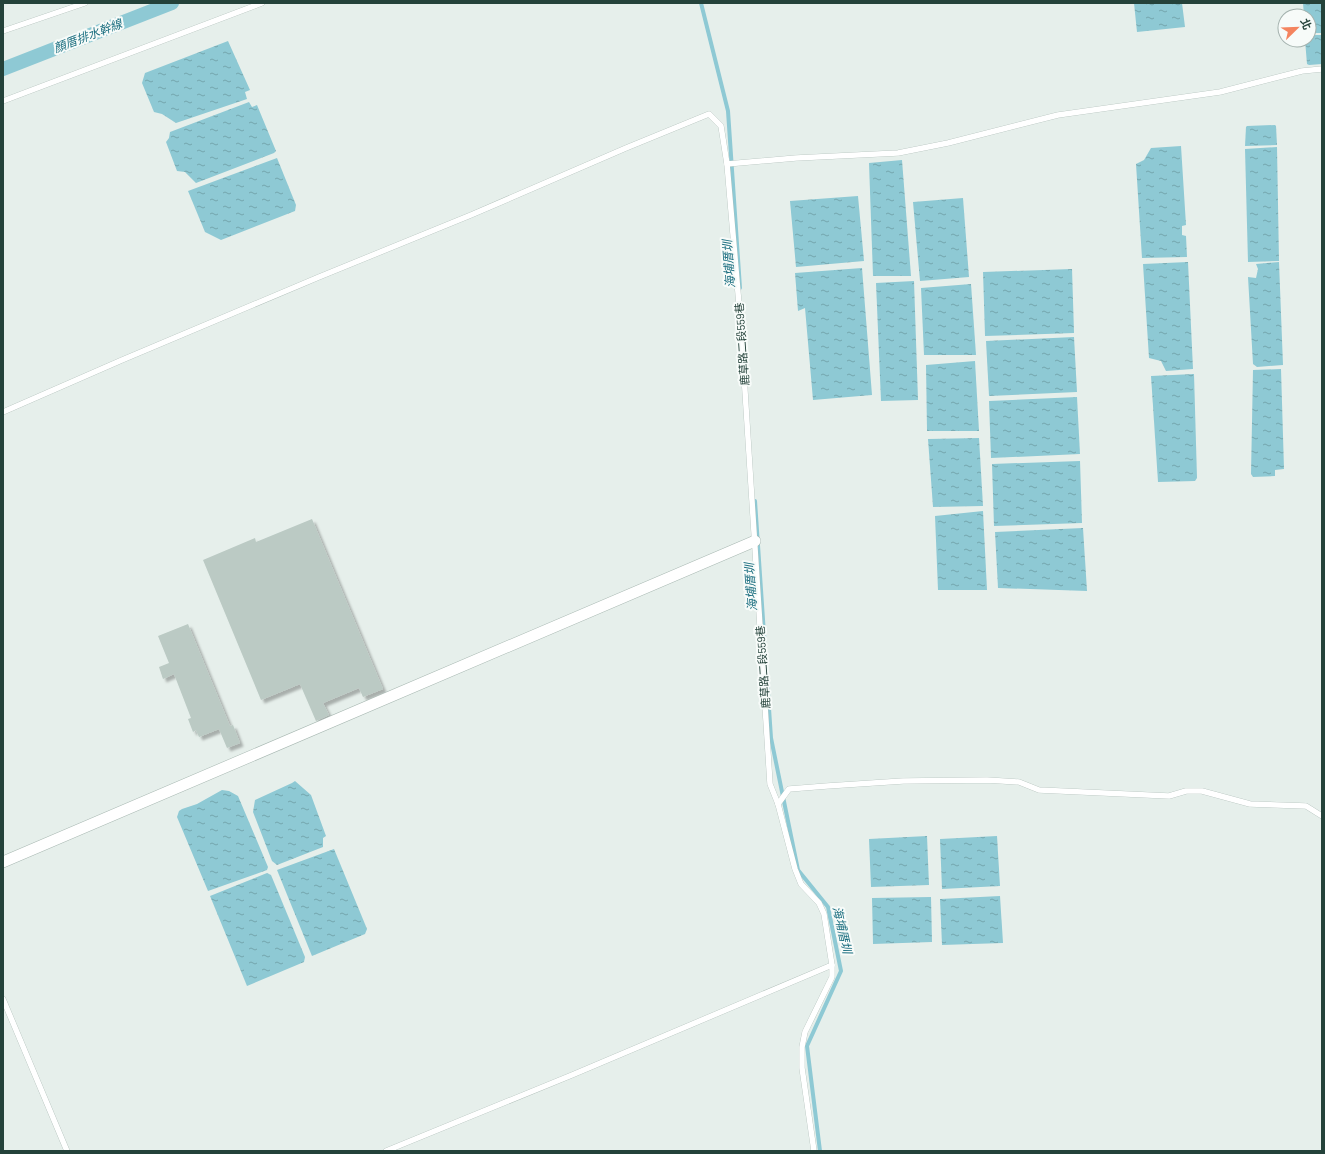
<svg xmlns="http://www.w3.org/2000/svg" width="1325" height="1154" font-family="Barlow,'Noto Sans TC',sans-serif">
<defs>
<pattern id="water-ripples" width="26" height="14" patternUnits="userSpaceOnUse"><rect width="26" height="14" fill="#8ec9d4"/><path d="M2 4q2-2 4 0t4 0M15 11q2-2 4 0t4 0" fill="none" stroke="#74a5ad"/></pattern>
<filter id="shadow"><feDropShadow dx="3.5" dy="3.5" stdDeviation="1" flood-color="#0004"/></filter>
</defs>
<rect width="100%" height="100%" fill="#e6efeb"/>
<g fill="url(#water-ripples)">
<path d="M1134,3h48l3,24 -48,5z"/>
<path d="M1303,3h19v30h-13v-17h-5z"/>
<path d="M1309,35h13v29l-13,1 -2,-1 -2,-24h4z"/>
<path d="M228,41l22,49 -5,2 2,7 -71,24 -14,-9 -8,-2 -12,-29 3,-10z"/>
<path d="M249,102l3,5 5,-2 19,46 -2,2 -78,30 -11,-11 -8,-1 -11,-29 3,-4 1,-6z"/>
<path d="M1275,125l1,1 1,19 -32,1 1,-19 1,-1z"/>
<path d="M1181,146l5,79 -4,1v9l4,1 1,21 -45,1 -6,-94 8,-4 7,-12z"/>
<path d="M1277,147l2,114 -31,1 -3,-113z"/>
<path d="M277,158l19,47 -1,6 -74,29 -16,-8 -17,-41z"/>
<path d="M902,160l9,116h-38l-4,-113z"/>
<path d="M858,196l6,65 -68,6 -6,-66z"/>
<path d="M963,198l6,79 -49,4 -7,-79z"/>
<path d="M1188,262l5,107 -27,2 -5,-10 -12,-3 -6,-94z"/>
<path d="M1279,262l4,103 -26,2 -4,-3 -5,-87 8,1 2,-9 -2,-5z"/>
<path d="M862,268l10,127 -59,5 -8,-92 -7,3 -3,-38z"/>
<path d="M1072,269l2,64 -89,3 -2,-64z"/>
<path d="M914,281l4,119 -37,1 -5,-118z"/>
<path d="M971,284l5,71h-52l-3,-67z"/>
<path d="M1074,337l3,55 -88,4 -3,-55z"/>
<path d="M975,361l4,70h-52l-1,-66z"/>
<path d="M1281,369l3,100 -9,1v6l-22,1 -2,-3 2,-104z"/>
<path d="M1194,374l3,104 -2,3 -37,1 -7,-106z"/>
<path d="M1077,397l3,57 -89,4 -2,-57z"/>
<path d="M979,438l4,68 -50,1 -5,-68z"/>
<path d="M1080,461l2,62 -88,3 -2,-62z"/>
<path d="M983,511l4,79h-49l-3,-74z"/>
<path d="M1083,528l4,63 -89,-3 -3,-56z"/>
<path d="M295,781l16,14 15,41 -3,2v9l-46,18 -5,-4 -19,-49 2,-12 37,-17z"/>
<path d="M222,790l7,1 9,5 30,71 -1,3 -59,21 -31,-74 2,-6 3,-2 15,-5z"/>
<path d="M927,836l2,49 -58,2 -2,-48z"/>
<path d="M997,836l3,50 -58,3 -2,-50z"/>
<path d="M334,849l33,80 -2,5 -53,22 -35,-86z"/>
<path d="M267,873l4,2 34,82 -1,5 -57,24 -37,-90z"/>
<path d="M1000,896l3,47 -61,2 -2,-46z"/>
<path d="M931,897l1,45 -59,2 -1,-46z"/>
</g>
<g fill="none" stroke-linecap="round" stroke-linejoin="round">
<g stroke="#8ec9d4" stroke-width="4">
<path d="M701,3l27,108 12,177"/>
<path d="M755,501l16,237 27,132 30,37 13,64 -34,75 13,105"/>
</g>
<path stroke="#8ec9d4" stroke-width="14" d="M3,69l169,-66"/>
</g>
<g fill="#bbcac4" filter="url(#shadow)">
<path d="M312,519l71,170 -20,8 -4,-9 -36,15 6,12 -13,6 -16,-37 -39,16 -58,-140 52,-22 1,4z"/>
<path d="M188,624l42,102 3,-1 7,18 -13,5 -8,-19 -20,8 -3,-7 -3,2 -5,-13 3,-1 -17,-44 -11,5 -4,-12 10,-4 -11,-27z"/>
</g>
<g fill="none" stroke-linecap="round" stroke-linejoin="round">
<g stroke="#a8b8b2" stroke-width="6">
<g id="lane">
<path d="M3,31l82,-28"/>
<path d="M3,101l259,-98"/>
<path d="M727,164l69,-6 102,-5 50,-10 110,-28 162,-23 82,-21 20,-2"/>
<path d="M3,412l119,-52 197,-83 152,-62 155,-67 83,-34 12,12 6,38 14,164 29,456 8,20 17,65 6,15 18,19 5,11 8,51v12l-27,55 -3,15v21l12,83"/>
<path d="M778,804l11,-15 38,-3 76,-5 84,-1 32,2 20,8 130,6 17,-5h16l48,13 56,2 16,10"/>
<path d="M3,999l64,152"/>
<path d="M386,1151l186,-76 260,-110"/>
</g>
</g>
<g stroke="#a8b8b2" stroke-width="12">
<path id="street" d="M3,862l752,-321"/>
</g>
<use href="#lane" stroke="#fff" stroke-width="5.5"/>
<use href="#street" stroke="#fff" stroke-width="11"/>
</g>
<g text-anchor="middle" stroke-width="4" stroke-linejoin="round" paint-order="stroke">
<g font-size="11" fill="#24423a" stroke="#f7fbf9">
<text transform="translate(742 344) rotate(-94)" y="4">鹿草路二段559巷</text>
<text transform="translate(763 667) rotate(-94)" y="4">鹿草路二段559巷</text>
</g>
<g font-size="12" font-style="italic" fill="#1c6f80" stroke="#f7fbf9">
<text transform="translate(88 36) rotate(-21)" y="4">顏厝排水幹線</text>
<text transform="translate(729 264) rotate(-94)" y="4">海埔厝圳</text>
<text transform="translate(751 587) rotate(-94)" y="4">海埔厝圳</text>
<text transform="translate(842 930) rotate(77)" y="4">海埔厝圳</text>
</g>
</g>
<rect width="1325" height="1154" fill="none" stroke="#24423a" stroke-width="8"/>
<g transform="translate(1297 28) rotate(67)"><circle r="19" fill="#f7fbf9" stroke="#a3b1ad"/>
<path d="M0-3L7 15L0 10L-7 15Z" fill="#f4845f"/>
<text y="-6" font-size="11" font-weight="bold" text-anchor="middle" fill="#24423a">北</text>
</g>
</svg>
